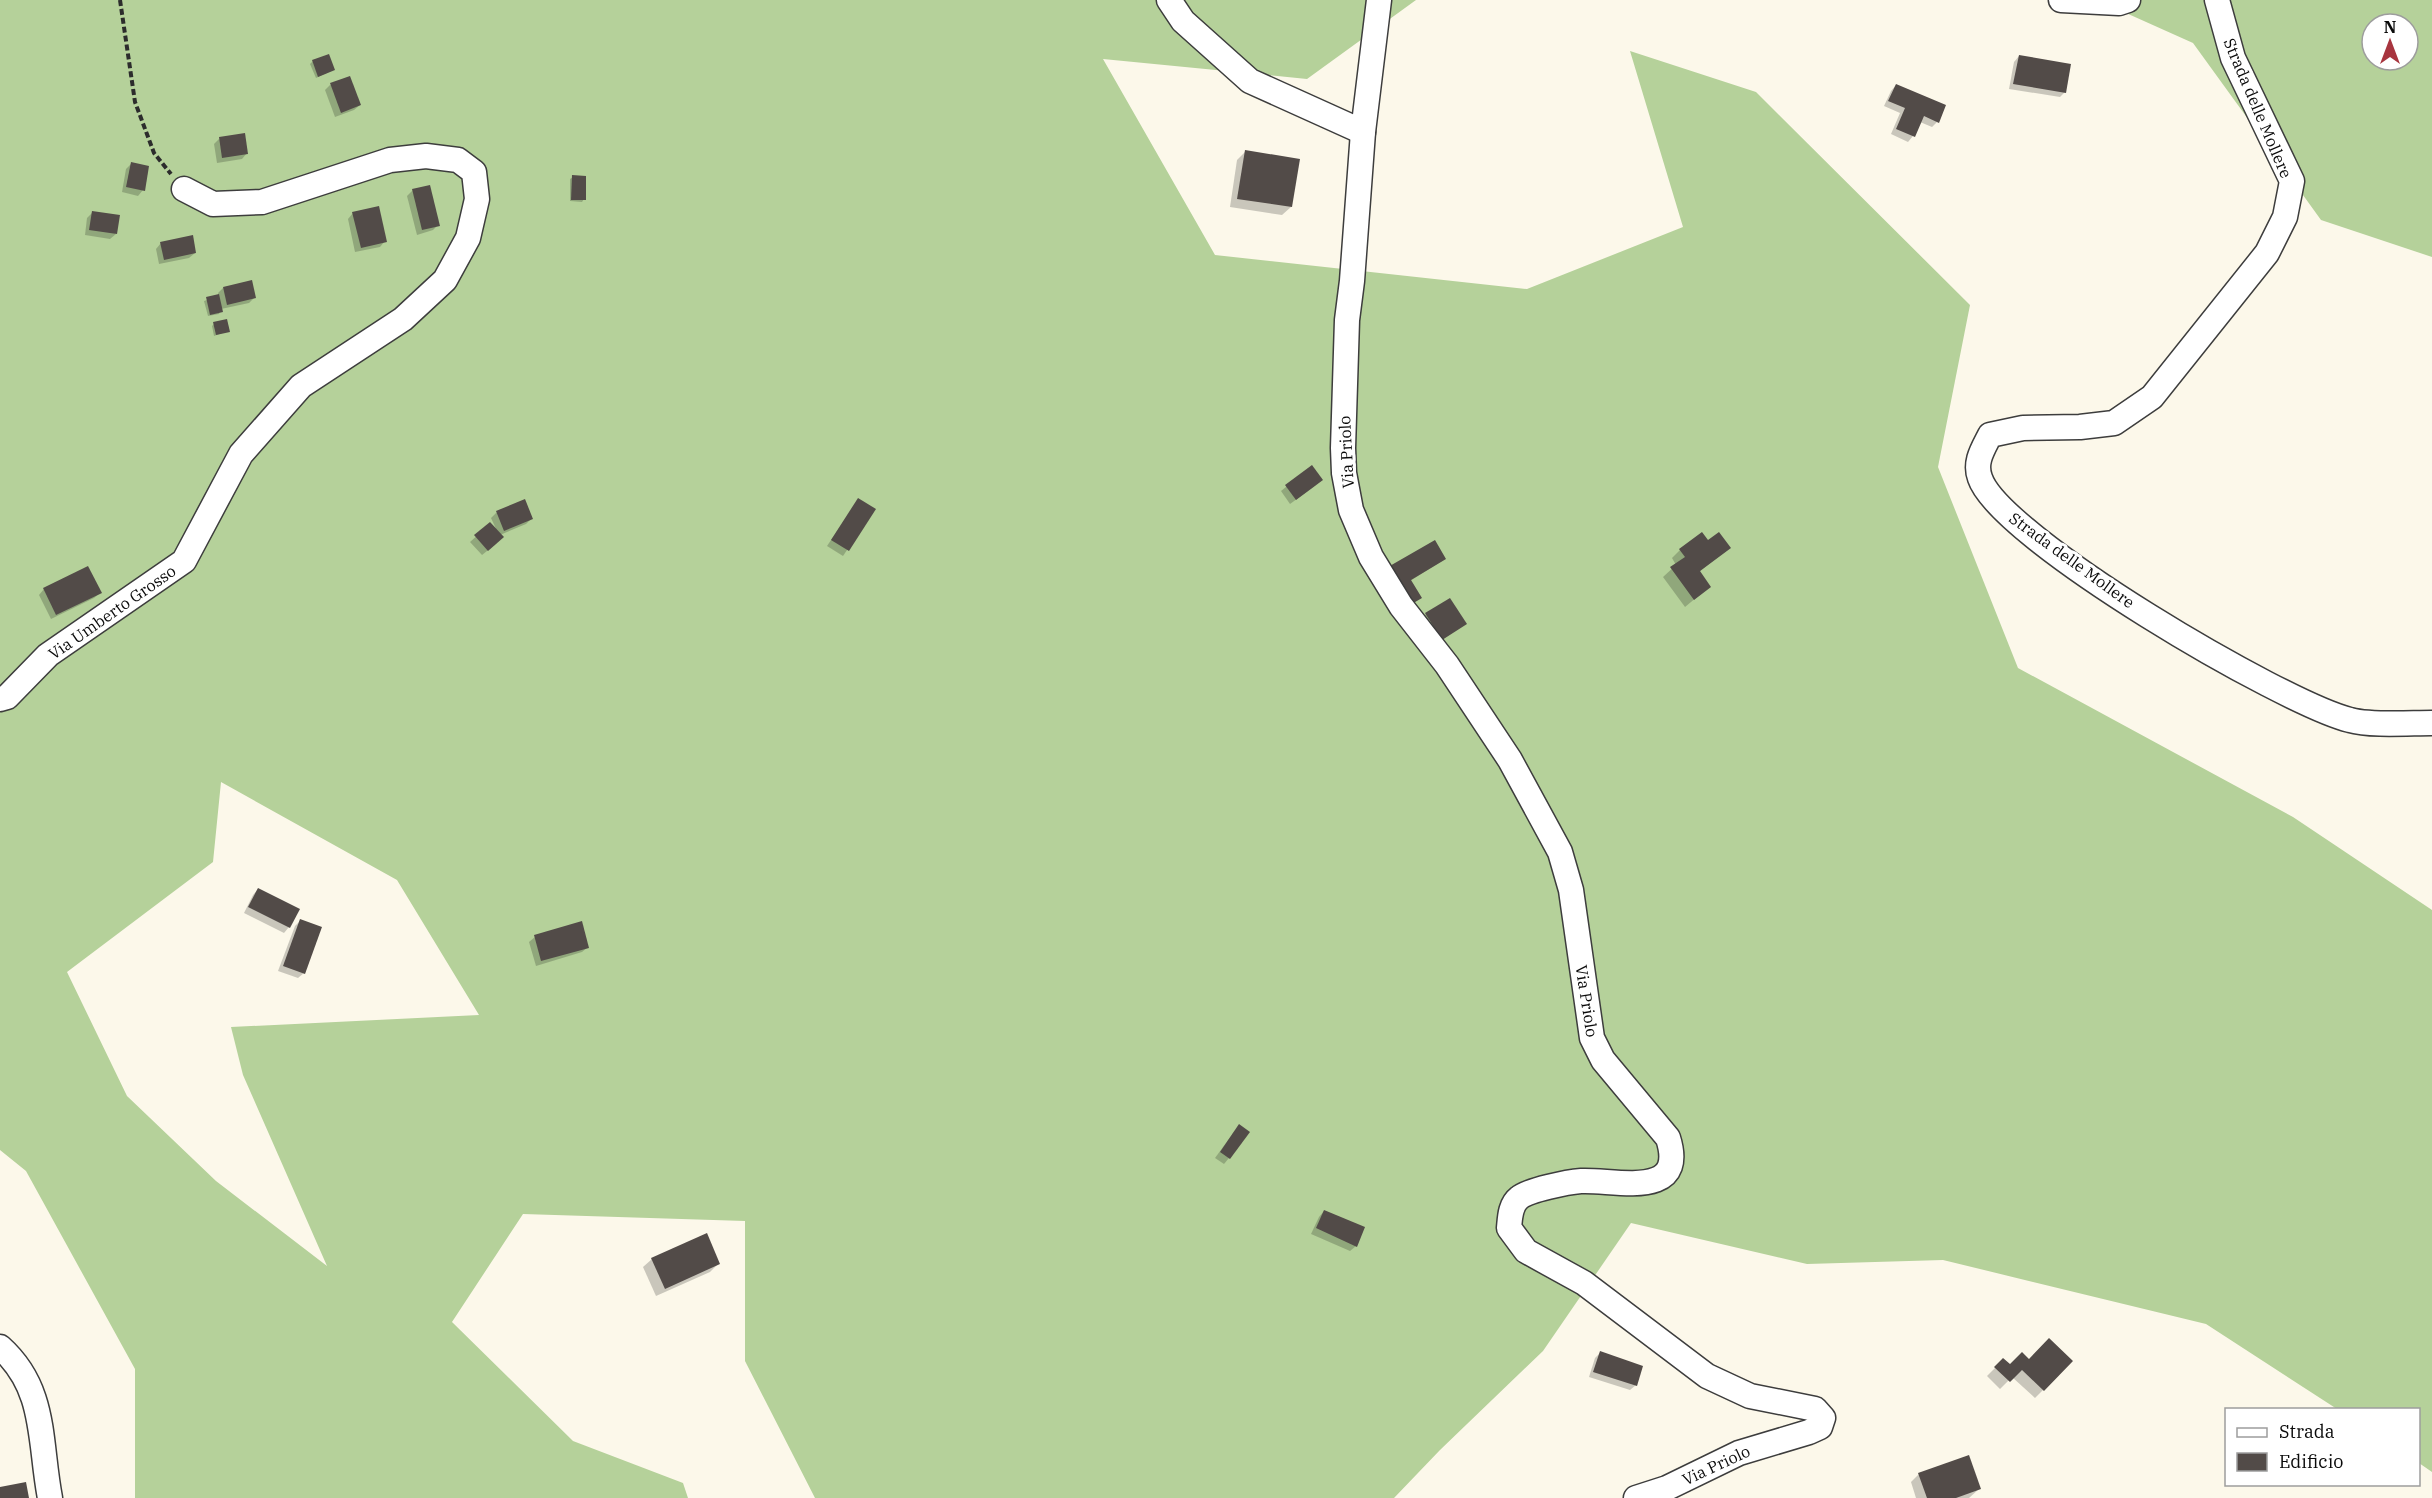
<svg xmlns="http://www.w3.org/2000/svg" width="2432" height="1498" font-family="'IBM Plex Serif',serif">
<rect width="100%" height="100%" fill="#fcf8ea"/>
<g fill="#b5d19a" fill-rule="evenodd">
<path d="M0,0h1416l-109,79 -204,-20 112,196 312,34 156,-62 -53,-176 126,41 214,213 -32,162 80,201 275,149 139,93v562l-13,-9 -1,-53 -81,-1 -131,-85 -263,-64 -136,4 -176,-41 -88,128 -103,99 -46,48h-579l-70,-137v-140l-222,-7 -71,108 121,119 110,42 5,15h-553v-129l-109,-198 -26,-21zM221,782l176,98 82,135 -248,12 12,48 84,191 -111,-85 -89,-85 -60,-124 146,-110z"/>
<path d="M2097,0h335v257l-111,-37 -128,-177zM2372,24h36v36h-36z"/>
</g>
<g fill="#0003">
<path d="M2019,56l46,36 -5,5 -51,-8 5,-27z"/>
<path d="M313,61l20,9 -17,8 -6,-14z"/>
<path d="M349,78l11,27 -6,5 -19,7 -10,-27 5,-5z"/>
<path d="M1896,85l41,37 -5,5 -12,-5 -7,14 -5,6 -17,-8 9,-21 -16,-7 7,-15z"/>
<path d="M219,139l28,14 -5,6 -25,4 -3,-19z"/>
<path d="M1245,152l46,55 -9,8 -52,-8 7,-47z"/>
<path d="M131,164l12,26 -5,6 -16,-4 4,-23z"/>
<path d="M573,177l11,22 -2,3 -12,-1v-22z"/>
<path d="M413,190l25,35 -5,5 -16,5 -10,-39z"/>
<path d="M92,213l24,21 -6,5 -25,-4 2,-17z"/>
<path d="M353,213l32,28 -5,6 -25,5 -7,-33z"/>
<path d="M161,243l34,10 -6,5 -30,6 -3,-15z"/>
<path d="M223,288l31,10 -5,5 -28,6 -2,5 -11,2 -4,-15 15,-5 -1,-3z"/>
<path d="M214,324l14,7 -14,5 -2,-10z"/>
<path d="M1311,467l5,18 -26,19 -9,-13z"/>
<path d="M858,500l16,10 -31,46 -16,-10z"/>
<path d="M524,501l8,17 -6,6 -26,11 -3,8 -15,12 -12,-13 20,-18 7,7 -6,-13 5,-5z"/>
<path d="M1707,542l22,6 -30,24 10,15 -24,20 -22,-30 13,-12 -4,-7 8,-8z"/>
<path d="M1445,559l-35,22 10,17 -16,11 -20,-36z"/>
<path d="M44,589l56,4 -6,5 -43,21 -12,-24z"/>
<path d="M1426,614l39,10 -29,20 -15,-25z"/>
<path d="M258,889l31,38 -5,6 -40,-20 9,-18z"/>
<path d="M300,921l4,52 -6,5 -20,-7 17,-45z"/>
<path d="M535,937l53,10 -6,5 -46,14 -7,-24z"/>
<path d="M1234,1132l-5,26 -5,6 -9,-6z"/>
<path d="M1324,1211l32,35 -6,5 -39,-17 8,-17z"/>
<path d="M652,1259l67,4 -9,9 -54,24 -13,-29z"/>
<path d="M1600,1353l36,32 -6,5 -41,-13 6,-19z"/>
<path d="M2003,1360l7,6 61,-4 -36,36 -23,-21 -12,12 -13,-13z"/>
<path d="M1919,1474l60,15 -10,9h-53l-5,-16z"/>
</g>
<g fill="#524b48">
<path d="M329,54l6,16 -17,7 -6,-17z"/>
<path d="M2019,55l52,9 -5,29 -53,-9z"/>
<path d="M350,76l11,29 -20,8 -11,-30z"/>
<path d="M1896,84l50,21 -7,18 -15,-7 -9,21 -19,-8 9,-21 -17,-7z"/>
<path d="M245,133l3,21 -26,4 -3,-21z"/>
<path d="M1245,150l55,9 -8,48 -55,-8z"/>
<path d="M131,162l18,4 -4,25 -19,-4z"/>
<path d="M572,175l14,1v24h-15z"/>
<path d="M430,185l10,41 -18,4 -10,-41z"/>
<path d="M379,206l8,36 -26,6 -9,-36z"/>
<path d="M92,211l28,4 -3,19 -28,-4z"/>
<path d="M193,235l3,18 -32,7 -4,-18z"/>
<path d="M252,280l4,18 -29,7 -4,-18z"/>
<path d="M219,294l4,18 -13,3 -4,-18z"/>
<path d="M227,319l3,13 -14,3 -3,-13z"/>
<path d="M1312,465l11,15 -27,20 -11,-15z"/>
<path d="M858,498l18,11 -27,42 -18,-11z"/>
<path d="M525,499l8,20 -29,12 -8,-20z"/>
<path d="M490,522l14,15 -16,14 -14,-16z"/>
<path d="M1702,532l6,8 11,-8 12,16 -31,23 11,16 -17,13 -24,-33 15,-10 -6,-8z"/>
<path d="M1435,540l11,19 -35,21 11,18 -12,7 -22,-38z"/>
<path d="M88,566l14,27 -46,22 -13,-27z"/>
<path d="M1450,598l17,26 -25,16 -17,-27z"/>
<path d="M258,888l42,21 -10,19 -42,-21z"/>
<path d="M300,919l22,8 -17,47 -22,-8z"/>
<path d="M582,921l7,27 -48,13 -7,-26z"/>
<path d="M1239,1124l11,8 -20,27 -10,-7z"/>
<path d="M1324,1210l41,17 -8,20 -41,-19z"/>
<path d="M707,1233l13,31 -55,25 -14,-31z"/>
<path d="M2049,1338l24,23 -29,30 -22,-21 -12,12 -16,-15 9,-9 7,6 12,-12 7,7z"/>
<path d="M1600,1351l43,15 -6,20 -44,-14z"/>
<path d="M1969,1455l12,34 -25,9h-29l-9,-25z"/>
<path d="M26,1482l3,16h-29v-11z"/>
</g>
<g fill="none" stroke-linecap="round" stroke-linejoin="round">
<g stroke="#3d3d3d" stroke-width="27">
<g id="minor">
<path d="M1169,0l14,21 67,60 113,51"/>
<path d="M1379,0l-16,132 -11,149 -5,39 -4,128 1,25 7,37 20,47 30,49 46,59 63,95 50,92 11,38 21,148 11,22 65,78c20,63 -54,41 -87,43 -13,1 -53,9 -62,17 -9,7 -9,20 -10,30l17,23 58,32 123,93 43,20 65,13 8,9 -3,9 -11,5 -70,21 -72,35 -31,10"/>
<path d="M2061,0l58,3 9,-3"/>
<path d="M2217,0l16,58 59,123 -7,36 -18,36 -115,144 -38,26 -34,4 -57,1 -33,7c-7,14 -16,27 -10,43 20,60 304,226 370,242 21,6 59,3 82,3"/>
<path d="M0,699l7,-2 41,-42 136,-94 57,-107 60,-68 102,-67 42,-39 23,-42 9,-39 -3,-27 -16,-12 -32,-4 -36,4 -128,42 -49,2 -29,-15"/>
<path d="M0,1347c47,42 39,94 50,151"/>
</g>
</g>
<path stroke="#2c2c2c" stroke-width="4" stroke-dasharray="6 3" stroke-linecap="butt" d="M120,0l15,102 19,51 17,21"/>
<use href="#minor" stroke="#fff" stroke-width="24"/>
</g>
<g text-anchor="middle" stroke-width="6" stroke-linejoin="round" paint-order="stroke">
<g font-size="16" fill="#0a0a0a" stroke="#fff">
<text transform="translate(2258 108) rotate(67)" y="6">Strada delle Mollere</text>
<text transform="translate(1346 452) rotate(-93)" y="6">Via Priolo</text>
<text transform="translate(2072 560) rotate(36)" y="6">Strada delle Mollere</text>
<text transform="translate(112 612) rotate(-35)" y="6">Via Umberto Grosso</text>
<text transform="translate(1587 1001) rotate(81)" y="6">Via Priolo</text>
<text transform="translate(1716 1465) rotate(-25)" y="6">Via Priolo</text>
</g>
</g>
<rect x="2225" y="1408" width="195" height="78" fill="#ffffff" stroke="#9d9d9d" stroke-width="1.5"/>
<rect x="2237" y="1428" width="30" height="9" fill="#ffffff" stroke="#9d9d9d" stroke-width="1.5"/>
<text x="2279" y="1438" font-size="18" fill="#0a0a0a">Strada</text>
<rect x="2237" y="1453" width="30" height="18" fill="#524b48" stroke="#9d9d9d" stroke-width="1.5"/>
<text x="2279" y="1468" font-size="18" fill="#0a0a0a">Edificio</text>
<g transform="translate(2390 42)"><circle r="28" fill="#ffffff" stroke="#9d9d9d" stroke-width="1.5"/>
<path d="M0-4.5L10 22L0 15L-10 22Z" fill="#a8353f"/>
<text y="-9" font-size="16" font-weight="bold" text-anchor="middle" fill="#0a0a0a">N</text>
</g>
</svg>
